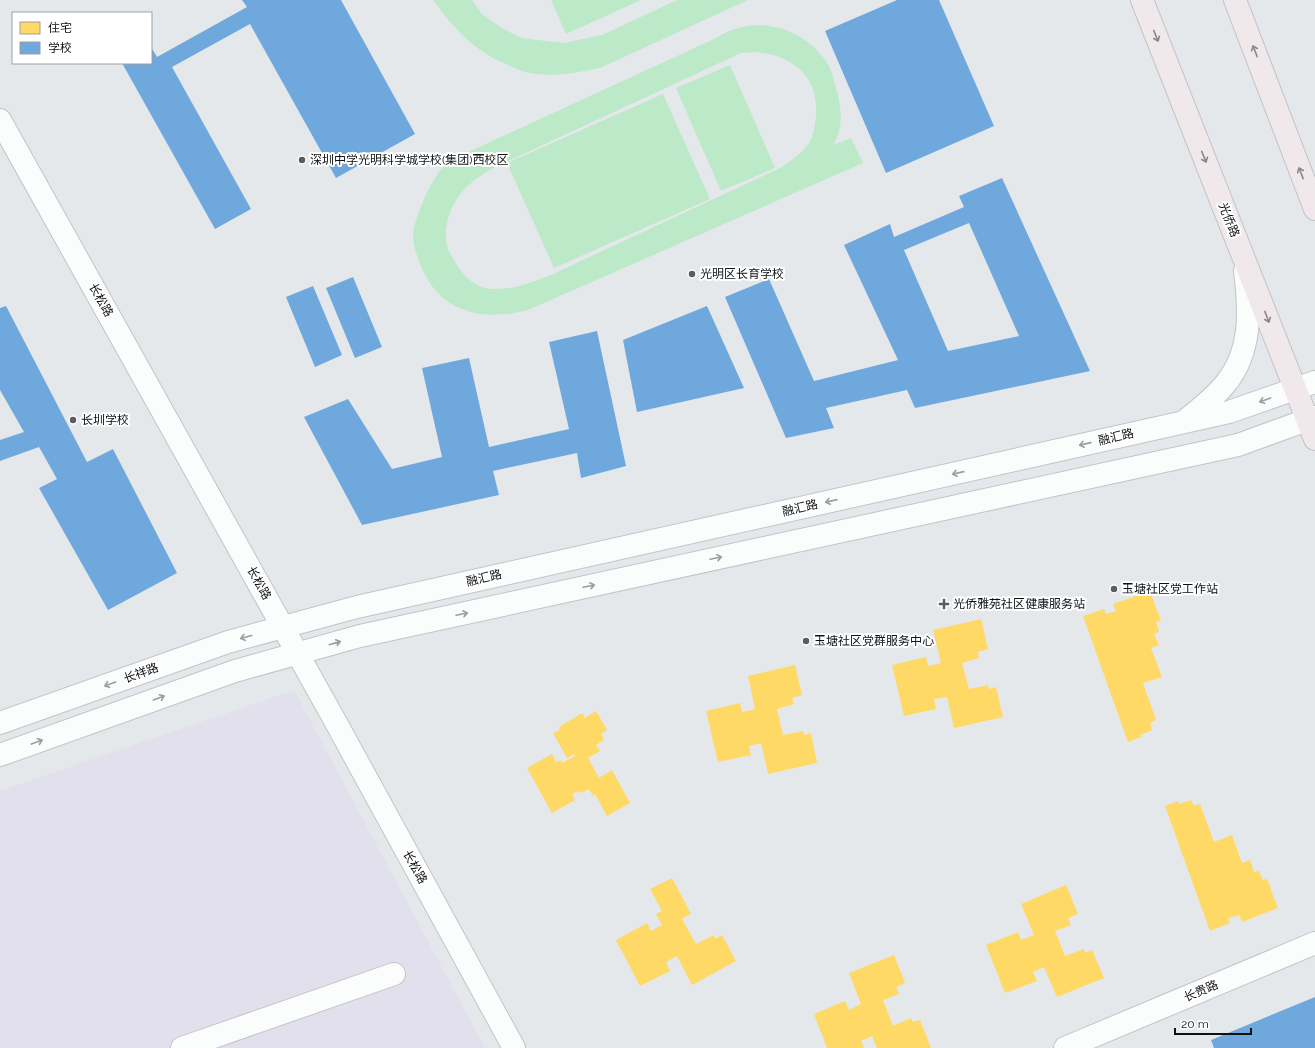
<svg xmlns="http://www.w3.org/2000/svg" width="1315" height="1048" font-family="Raleway,'Noto Sans SC',sans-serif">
<rect width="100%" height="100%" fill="#e5e8eb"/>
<path fill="#e3e0ed" d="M294,690l191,358h-485v-257z"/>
<g fill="#bce9c8" fill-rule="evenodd">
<path d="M433,0h39l10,14 20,14 19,10 42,5 39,-8 75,-35h71l-148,68c-24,5 -51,10 -75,4 -6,-2 -12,-5 -17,-7 -34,-14 -54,-36 -75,-65z"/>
<path d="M551,0h90l-75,34z"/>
<path d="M761,25c25,2 45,12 61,31 2,3 5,6 7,10 4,8 6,18 8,26 5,18 6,37 -4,53l18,-7 12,25 -335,147c-46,12 -89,3 -108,-46 -3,-8 -7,-19 -7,-29 1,-16 17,-52 27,-64 3,-4 7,-8 11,-11l263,-121c18,-10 26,-13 47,-14zM754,52c38,2 65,24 62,64 -1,9 -2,19 -7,27 -7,10 -17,17 -27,24l-231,108c-21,8 -43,17 -66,13 -11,-2 -22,-13 -28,-23 -4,-7 -10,-15 -11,-24 -1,-8 0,-15 2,-22 8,-29 30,-44 56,-56l237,-110z"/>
<path d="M730,65l45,103 -54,23 -45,-103z"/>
<path d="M663,94l47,105 -156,69 -47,-105z"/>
</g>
<g fill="#ffd966">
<path d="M1150,591l11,30 -5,1 3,10 -5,2 5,11 -8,3 11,29 -19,6 13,37 -6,3 2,7 -12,5 1,2 -13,5 -45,-126 21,-7 2,5 10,-3 -3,-7z"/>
<path d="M981,619l7,30 -10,3 1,6 -17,5 7,26 19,-4 1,4 7,-2 7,30 -49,11 -7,-31 -13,2 2,10 -32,7 -12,-51 34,-8 2,9 13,-3 -8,-33z"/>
<path d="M795,665l7,30 -10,3 2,6 -17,5 6,26 20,-4 1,4 7,-2 6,30 -49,11 -7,-31 -12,3 2,9 -33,7 -12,-51 34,-8 2,9 13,-3 -7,-33z"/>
<path d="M596,711l11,19 -6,4 3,6 -8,5 4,6 -12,7 11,20 13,-8 18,33 -23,13 -12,-22 -2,2 -4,-7 -8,4 -3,-2 -6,3 3,6 -23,13 -25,-45 25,-14 4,8 5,-2 1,3 13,-7 -1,-2 -7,4 -14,-25 7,-3 -1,-3 23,-14 3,5z"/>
<path d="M1191,800l3,6 6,-2 14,38 18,-7 10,28 8,-3 4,12 5,-1 4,9 4,-1 11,29 -36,14 -3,-7 -11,3 2,5 -20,8 -45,-125 13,-5 1,3z"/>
<path d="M672,878l19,36 -9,5 14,25 18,-9 1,4 7,-4 14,26 -44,24 -15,-29 -11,6 4,9 -30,15 -24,-46 31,-17 4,8 11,-6 -6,-11 6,-3 -12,-22z"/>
<path d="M1066,885l12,29 -10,4 3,7 -16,6 10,25 19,-7 1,4 7,-3 12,28 -47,19 -13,-30 -11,5 4,9 -32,12 -19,-48 32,-13 3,8 13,-5 -13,-31z"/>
<path d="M894,955l11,28 -9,4 3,7 -16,6 10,26 18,-8 2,4 7,-2 11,28h-54l-5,-12 -11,5 3,7h-37l-13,-34 31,-13 4,9 12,-6 -12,-31z"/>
</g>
<g fill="#6fa8dc" fill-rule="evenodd">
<path d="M242,0h99l74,134 -79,44 -86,-154 -78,43 79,142 -36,20 -93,-166h29v-16l6,10 90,-50z"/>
<path d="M897,0h42l55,126 -108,47 -61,-142z"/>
<path d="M1002,178l88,193 -175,37 -8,-18 -81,18 8,20 -48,10 -61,-141 44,-18 45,102 84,-21 -54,-115 46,-21 4,13 70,-30 -5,-11zM969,223l50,113 -71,15 -44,-101z"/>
<path d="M353,277l29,70 -27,11 -29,-70z"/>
<path d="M313,286l29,69 -27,12 -29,-70z"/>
<path d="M6,306l81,156 26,-13 64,124 -69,37 -69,-122 18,-9 -18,-32 -39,14v-21l24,-8 -24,-42v-82z"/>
<path d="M707,306l37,82 -107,24 -14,-72z"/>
<path d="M597,331l29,135 -45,12 -4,-25 -84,18 6,24 -137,30 -58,-108 44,-18 44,70 50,-12 -20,-89 47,-10 20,89 80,-18 -20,-87z"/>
<path d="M1315,997v51h-101l-3,-8z"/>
</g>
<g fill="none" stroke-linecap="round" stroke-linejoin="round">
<g stroke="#c2c4c7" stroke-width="24">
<g id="minor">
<path d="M0,120l334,599 180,329"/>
<path d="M1186,420c14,-11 29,-23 40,-37 26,-32 24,-74 19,-112"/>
<path d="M0,723l228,-81 129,-35 872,-195 86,-30"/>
<path d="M0,755l235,-84 125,-35 878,-191 77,-28"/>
<path d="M182,1048l212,-74"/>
<path d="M1065,1048l250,-105"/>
</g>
</g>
<g stroke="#c1c3c4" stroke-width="24">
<g id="major">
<path d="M1142,0l173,439"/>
<path d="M1235,0l80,209"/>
</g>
</g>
<use href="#minor" stroke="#fbfcfc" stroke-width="22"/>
<use href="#major" stroke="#f1e8eb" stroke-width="22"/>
</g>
<defs><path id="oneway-shaft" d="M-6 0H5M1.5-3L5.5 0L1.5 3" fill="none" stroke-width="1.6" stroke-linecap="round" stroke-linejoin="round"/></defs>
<g stroke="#8b878a">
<use href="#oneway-shaft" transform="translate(1156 36) rotate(68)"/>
<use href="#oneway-shaft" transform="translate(1255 51) rotate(-111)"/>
<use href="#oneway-shaft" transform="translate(1204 157) rotate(68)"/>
<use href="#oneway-shaft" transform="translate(1301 173) rotate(-111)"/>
<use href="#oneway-shaft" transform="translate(1267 317) rotate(69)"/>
</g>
<g stroke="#9d9e9f">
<use href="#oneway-shaft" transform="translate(1265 400) rotate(160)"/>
<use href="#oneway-shaft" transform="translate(1085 444) rotate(167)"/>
<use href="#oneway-shaft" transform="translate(958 473) rotate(167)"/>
<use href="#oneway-shaft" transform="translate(831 501) rotate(167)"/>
<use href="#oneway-shaft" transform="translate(716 558) rotate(-12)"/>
<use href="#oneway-shaft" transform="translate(589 586) rotate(-12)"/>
<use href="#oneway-shaft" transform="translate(462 614) rotate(-12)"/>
<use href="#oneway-shaft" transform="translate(246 637) rotate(165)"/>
<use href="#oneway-shaft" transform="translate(335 643) rotate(-16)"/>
<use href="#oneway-shaft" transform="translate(110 684) rotate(160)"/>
<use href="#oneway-shaft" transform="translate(159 698) rotate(-20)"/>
<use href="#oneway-shaft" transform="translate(37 742) rotate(-20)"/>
</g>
<g fill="#5a5c5f" stroke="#fff" stroke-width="1.5">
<circle cx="302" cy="160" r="4"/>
<circle cx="692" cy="274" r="4"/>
<circle cx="73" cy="420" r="4"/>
<circle cx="1114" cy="589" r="4"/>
<path d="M942 598h4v4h4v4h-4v4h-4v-4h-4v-4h4z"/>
<circle cx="806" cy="641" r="4"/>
</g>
<g text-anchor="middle" stroke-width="4" stroke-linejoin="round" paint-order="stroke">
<g font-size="12" fill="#0f1113" stroke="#fff" text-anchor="start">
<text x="310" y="164">深圳中学光明科学城学校(集团)西校区</text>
<text x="700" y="278">光明区长育学校</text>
<text x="81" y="424">长圳学校</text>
<text x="1122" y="593">玉塘社区党工作站</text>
<text x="953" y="608">光侨雅苑社区健康服务站</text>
<text x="814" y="645">玉塘社区党群服务中心</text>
</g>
<g font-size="12" fill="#0f1113" stroke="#fff">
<text transform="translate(1229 220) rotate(68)" y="4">光侨路</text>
<text transform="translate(101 300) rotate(61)" y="4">长松路</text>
<text transform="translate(1116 437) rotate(-13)" y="4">融汇路</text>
<text transform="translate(800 508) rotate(-13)" y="4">融汇路</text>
<text transform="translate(484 578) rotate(-13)" y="4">融汇路</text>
<text transform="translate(259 583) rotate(61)" y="4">长松路</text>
<text transform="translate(141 673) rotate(-20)" y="4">长祥路</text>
<text transform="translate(415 867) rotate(61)" y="4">长松路</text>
<text transform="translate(1201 991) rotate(-23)" y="4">长贵路</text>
</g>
</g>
<rect x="12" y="12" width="140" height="52" fill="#ffffff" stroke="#9fa0a1"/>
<rect x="20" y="22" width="20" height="12" fill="#ffd966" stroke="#9fa0a1"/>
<text x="48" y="32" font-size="12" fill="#0f1113">住宅</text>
<rect x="20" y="42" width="20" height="12" fill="#6fa8dc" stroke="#9fa0a1"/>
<text x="48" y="52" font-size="12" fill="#0f1113">学校</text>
<path d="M1175 1028v6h76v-6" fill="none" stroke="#0f1113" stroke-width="2"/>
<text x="1181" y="1028" font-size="12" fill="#0f1113" stroke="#ffffff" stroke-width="3" paint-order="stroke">20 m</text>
</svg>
